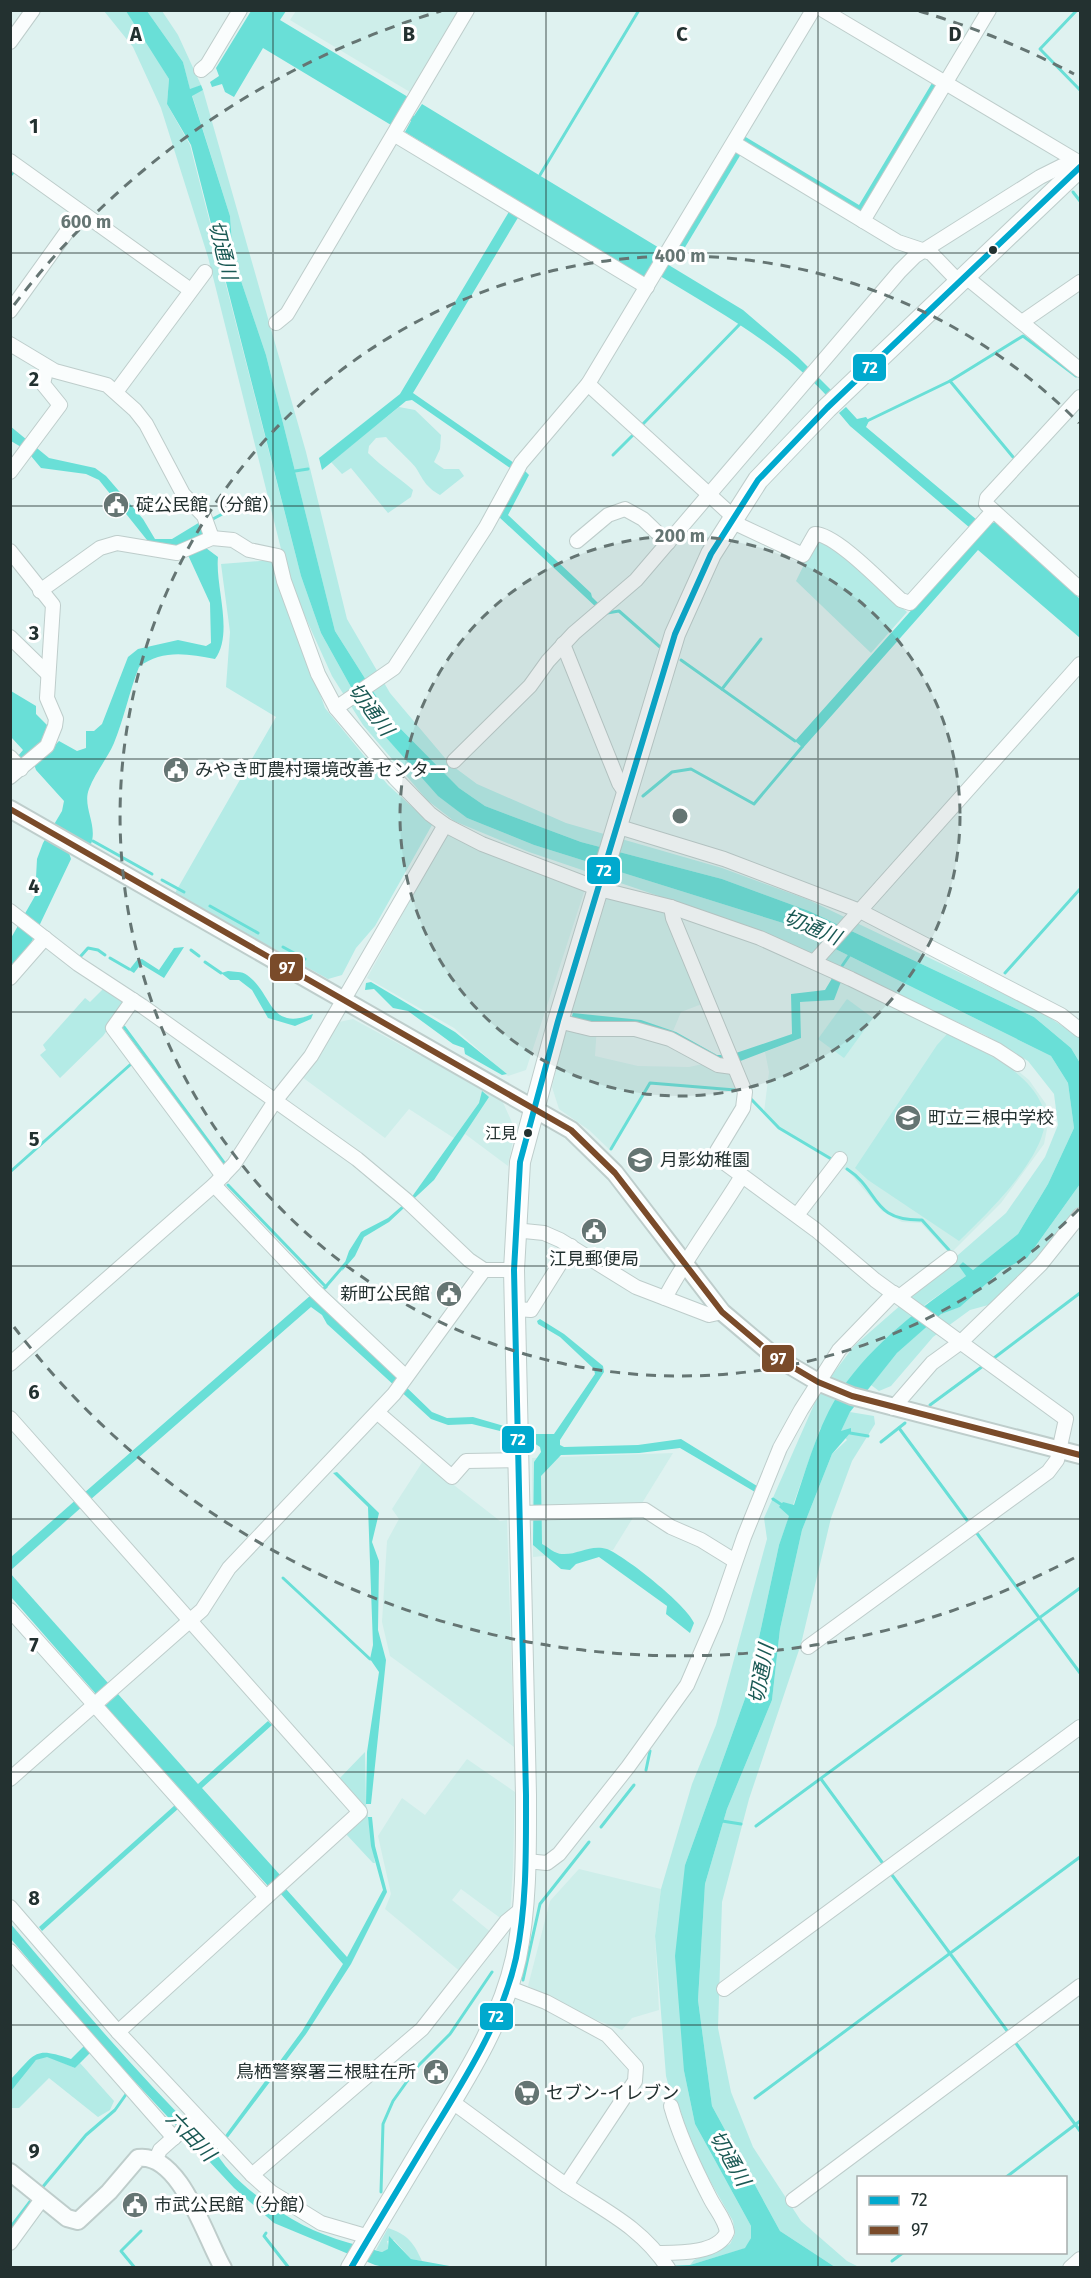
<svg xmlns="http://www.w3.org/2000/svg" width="1091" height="2278" font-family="'Fira Sans','Noto Sans JP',sans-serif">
<rect width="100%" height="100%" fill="#dff2f0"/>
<g fill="#ceeeea">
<path d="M296,11h163l-49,81 -120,-72z"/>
<path d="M448,832l137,57 -59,181 -18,6 -54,-48 -87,-50z"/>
<path d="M607,897l60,15 35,92 -21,8 -10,24 -74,-10 -2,30 43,10 51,1 23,-5 18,3 7,25 -87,-7 -40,67 -21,-20 -30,-21 -7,-22 16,-66z"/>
<path d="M842,979l163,81 24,20 17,24 2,20 -4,20 -43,59 -51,51 -29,-31 -19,-1 -20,-11 -33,-39 -72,-44 -13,-16 5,-40 -4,-20 36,-14 -2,-36 34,-2z"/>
<path d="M353,1019l68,37h5l75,42 14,31 -7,37 -43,-32 -5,8 -51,-33 -24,29 -83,-61 37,-55z"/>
<path d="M673,1453l-60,97 -80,7 -1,-99z"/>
<path d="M423,1461l77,60 7,-1 7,227 -124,-91 -8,-34 5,-81 12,-22 -7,-10z"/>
<path d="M467,1759l48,33 -2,75 -3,47 -7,6 -42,-31 -9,11 41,34 -31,39 -77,-64 6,-15 -13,-58 24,-38 23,17z"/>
<path d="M579,1869l82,20 -6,47 4,74 -27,8 -10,12 -33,-13 -61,-31 22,-85z"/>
</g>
<g fill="#b4ebe6">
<path d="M104,11h22l5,4 38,64 -2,25 23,41 111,431 20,57 46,83 71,79 29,23 67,27 249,78 268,133 17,27 6,45 -26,56 -30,50 -45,36 -10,-8 3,14 -40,28 -106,125 -41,116 -32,148 -62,172 -1,206 11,53 56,102v12l-5,10 -56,17 4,-5 36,-16 5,-10 -2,-13 -53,-92 -14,-53 -11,-140 6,-47 31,-105 24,-59 51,-186 -3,-21 56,-127 34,-45 152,-133 39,-56 13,-32 -4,-31 -26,-33 -43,-26 -226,-105 -230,-78 -75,-31 -27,-21 -64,-75 -31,-49 -43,-95 -81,-324 -47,-149 -28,-61z"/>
<path d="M147,11h15l16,24 23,50 -11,5 -7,-28z"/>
<path d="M203,90l103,362 41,167 43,74 60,71 27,20 89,39 156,45 87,32 231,111 40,27v25l-9,-15 -37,-31 -225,-106 -87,-32 -141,-37 -96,-36 -26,-18 -69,-70 -55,-87 -69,-276 -33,-98 -3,-41 -38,-121z"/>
<path d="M399,407l16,3 26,25 -1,14 -6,13 10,7h15l5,7 -24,19c-14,-8 -16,-14 -24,-27 -2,-4 -25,-25 -30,-31l-10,1 -7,8 -1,7c15,15 30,24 45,37l-2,7 -23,16 -37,-45 -9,6 -11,-12z"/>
<path d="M817,538l20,11 70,63 -36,41 -75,-72z"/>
<path d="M272,560l53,148 63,77 44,40 -57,101 -19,22 -14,27 -14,4 -153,-86 101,-176 -50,-30 4,-55 -9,-68z"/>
<path d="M105,987l21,16 -23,33 -43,42 -20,-23 6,-5 -3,-5 42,-47 5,4z"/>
<path d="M847,999l26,19 -29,40 -26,-19z"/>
<path d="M947,1034c33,17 79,34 95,71 19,40 -57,110 -83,136l-91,-61 -13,-12 82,-123z"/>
<path d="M1080,1184v24l-48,55 -40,41 -22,6 -37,27 -42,49 -12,5 -8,-6 26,-32 44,-40 19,-6 42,-37 25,-12z"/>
<path d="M850,1412l24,4 1,8 -23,37 -21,57 -30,126 -52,155 -27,103 -4,126 13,64 22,55 48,74 46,40 12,6h-24l-55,-36 -68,-125 -14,-106 7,-116 22,-75 45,-109 8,-71 22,-99 30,-76 15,-14 -7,-8z"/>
<path d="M365,1752l1,52 9,59h-2l-27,-29 19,-19 -2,-11 -25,-24z"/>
<path d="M47,2056l28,12 5,-5 34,38 -4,9 -12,7 -49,-39 -30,30h-8l1,-21 24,-27z"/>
<path d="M388,2228c19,6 26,15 34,33l-11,-2 -17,-19 -7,1 2,8 -7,3 -6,-2z"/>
</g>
<g fill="#69dfd7">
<path d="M126,11h21l36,51 7,27 11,-4 2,5 -11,6 38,120 3,41 33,98 69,276 55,87 69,70 26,18 96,36 141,37 87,32 225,106 37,31 9,15v121l-53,74 -25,12 -42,37 -19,7 -44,39 -47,59 -9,19 10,-3v4l-19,22 -30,76 -22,99 -8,71 -45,109 -22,75 -7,116 14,106 68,125 55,36h-189l44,-2 55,-17 6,-10v-12l-56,-102 -11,-53 -9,-115 10,-91 62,-172 32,-148 10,-29 -10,-9 4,-5 11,3c13,-38 24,-80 47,-115 32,-47 79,-82 125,-114l-7,-10 4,-4 10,8 45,-36 30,-50 26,-56 -6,-45 -17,-27 -268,-133 -249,-78 -67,-27 -29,-22 -71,-80 -46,-83 -20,-57 -110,-431 -24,-41 2,-25z"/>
<path d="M251,11h35l-6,9 128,77 -7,11 13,8 8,-12 239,145 -6,12 12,3 76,46 55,47 35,35 -6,4c-48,-51 -107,-84 -167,-120l-9,-10 -7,11 -239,-145 6,-11 -12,-8 -8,12 -128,-77 -29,49 -9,-5 -3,-8 -10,3 -2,-5 9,-6 -3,-8z"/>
<path d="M932,83l5,3 -76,127 -120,-71 3,-6 115,69z"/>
<path d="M736,150l5,4 -60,100 -5,-3z"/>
<path d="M510,210l9,6 -106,177 101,70 -4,5 -98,-68 -6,1 -84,69 -3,-12 81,-64z"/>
<path d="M846,407l11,12 9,-2 3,4 -3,6 111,93 13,4 5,-2 85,77v39l-102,-88 -175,198 -8,-7 178,-200 -3,-13 -120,-102 -11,-13z"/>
<path d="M10,426l39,32 46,10 11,8 37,43 12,20h17l28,-17 4,11c-15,13 -40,18 -57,7l-48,-60 -13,-6 -45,-6 -15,-18 -15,-9z"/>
<path d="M525,471l4,4 -21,40 83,78 1,4 8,8 -3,3 -98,-91z"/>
<path d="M206,548l12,9c-3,30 16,76 -3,102 -27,-5 -53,-10 -76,8 -10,25 -15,52 -25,76 -7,16 -19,30 -25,46 -7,18 9,36 2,55l-12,-5 -10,14 2,6 -40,84 -20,24v-29l24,-42 2,-37 6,-16 19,-32 2,-10 -28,-31 -2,-6 -16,-8 5,-6 -12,-13v-46l25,15v8l11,11 -2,14 9,7 5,-5 18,10 9,-3v-17h8l8,-7 26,-67 10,-8 40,-9 28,6 5,-3 -1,-40 -22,-48z"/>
<path d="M184,947l-20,31 -23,-14 -7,9 -5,-3 8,-10 5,-1 17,11 15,-22z"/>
<path d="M228,971c6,1 14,0 19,4 26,18 21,57 66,39l-2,5 -16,7 -27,-8 -16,-28 -13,-10h-9l-9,-7z"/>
<path d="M834,975l8,4 -8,21 -34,2 1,36 -71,27 -59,-29 -74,-10 -26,-7 2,-6 68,7 35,12 41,23h13l62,-21 -1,-40 34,-4z"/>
<path d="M371,982l84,50 52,42 -5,1 -37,-21 -1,-6 -11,-4 -45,-33 -15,-3 -19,-19 -9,1 1,-7z"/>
<path d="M482,1091l7,6 -55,83 -45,42 -25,15 -9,19 -13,15 7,-20 12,-19 27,-14 23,-20 68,-95z"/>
<path d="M311,1295l121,117 15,6 26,-1 31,9v6l-32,-8 -24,1 -17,-6 -104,-95 -5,-9 -11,-8 -221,193 -6,-7z"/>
<path d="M540,1319l24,15 39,32 1,6 -44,68v5l4,2 74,-2 43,-6 76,47 -2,6 -75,-44 -41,5 -78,2 -20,21 1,68c6,3 13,10 20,10 16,1 28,-10 45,-5 18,7 81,57 87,74l-4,10 -24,-19 1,-8 -68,-49 -23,7 -6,6 -9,-1 -28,-24 1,-83 7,-10 -1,-5 -9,-6 1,-7h22l41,-60 -1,-5 -34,-32 -22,-13 -1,-3z"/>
<path d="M337,1472l42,41 -7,29 7,19 -1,69 8,30 -15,144h-5l1,-52 12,-80 -9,-13 3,-14 -5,-138 -35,-34z"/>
<path d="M78,1498l6,7 -73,65v-13z"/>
<path d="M10,1573l98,110 -12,11 -85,-97z"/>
<path d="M118,1694l80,90 70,-63 4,4 -70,63 79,88 -12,11 -164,-181z"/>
<path d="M175,1805l4,3 -137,123 -3,-4z"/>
<path d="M368,1817h4l3,29 12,46 -36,72 -45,70 -80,106 -2,-3 78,-106 41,-67 -63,-71 6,-4 61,68 36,-67 -12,-44z"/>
<path d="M10,1923c64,76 127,151 198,221 8,8 13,17 20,25 17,20 42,37 64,50 28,17 60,25 90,33l6,-3 1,-13 22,23 44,8 -67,1 -13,-3 -101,-42 -40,-35 -136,-146 -87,-103z"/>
<path d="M85,2045l5,8 -15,15 -28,-11 -11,3 -25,31v-12c26,-27 23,-32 60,-20z"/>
</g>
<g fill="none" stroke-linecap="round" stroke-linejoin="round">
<g stroke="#69dfd7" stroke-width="3">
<path d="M1077,10l-37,39 40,41"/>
<path d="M540,175l99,-165"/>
<path d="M10,176l5,-6"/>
<path d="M1073,192l7,9"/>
<path d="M950,381l63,76"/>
<path d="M865,422l85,-41 73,-45 53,40"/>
<path d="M642,425l98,-101"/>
<path d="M613,455l21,-21"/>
<path d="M295,471l13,-2"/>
<path d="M211,520l47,-25"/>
<path d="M607,613l12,-2 41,36"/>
<path d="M681,660l114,81"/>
<path d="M722,689l39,-50"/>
<path d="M643,796l29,-24 19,-3 63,35 48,-57"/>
<path d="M93,841l59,33"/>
<path d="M162,880l22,12"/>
<path d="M210,906l48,27"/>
<path d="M283,947l22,12"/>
<path d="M191,950l8,6"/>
<path d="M80,957l8,-9 10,2 7,5"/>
<path d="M110,958l19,11"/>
<path d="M205,962l16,11"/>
<path d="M842,966l9,-13"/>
<path d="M1005,973l75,-84"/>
<path d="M124,1027l101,137"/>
<path d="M751,1099l28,29 54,32"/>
<path d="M611,1149l39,-66 85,7"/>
<path d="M847,1169c33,21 23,52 75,51l27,30"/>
<path d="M10,1172l121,-108"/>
<path d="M228,1185l98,102"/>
<path d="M322,1291l24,-28"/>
<path d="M994,1358l86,-65"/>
<path d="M930,1405l53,-39"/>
<path d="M899,1428l70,95"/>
<path d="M850,1433l18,3"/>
<path d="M881,1442l24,-19"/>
<path d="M773,1499l9,6"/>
<path d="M976,1532l104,141"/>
<path d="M283,1578l87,81"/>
<path d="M646,1770l4,-19"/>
<path d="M821,1779l63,86"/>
<path d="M722,1821l19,3"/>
<path d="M756,1826l324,-238"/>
<path d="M601,1827l33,-42"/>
<path d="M892,1875l116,157"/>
<path d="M523,1980l17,-76 49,-62"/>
<path d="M1015,2042l65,89"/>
<path d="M755,2098l325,-241"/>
<path d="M1005,2178l75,-57"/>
<path d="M41,2189l45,-54 29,-25 12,-17"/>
<path d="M381,2192l2,-68 10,-23 25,-35 32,-32 42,-62"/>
<path d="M10,2228l22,-29"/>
<path d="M266,2233l-2,3 25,32"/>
<path d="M892,2261l12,-9"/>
<path d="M135,2268l-14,-17 20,-20"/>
</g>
<g stroke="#becdcb" stroke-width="16">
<g id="minor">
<path d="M823,10l257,153"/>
<path d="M10,42l23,-32"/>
<path d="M201,70l6,-5 33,-55"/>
<path d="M395,135l252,152"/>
<path d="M734,143l164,99 33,11 29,30"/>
<path d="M10,161l179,128"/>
<path d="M863,221l126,-211"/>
<path d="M966,277l114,93"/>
<path d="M10,311l71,-99"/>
<path d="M1022,322l58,-40"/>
<path d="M276,323l11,-9 180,-304"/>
<path d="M10,344l45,27 52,14 28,25 11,14 37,70 21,22 8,22"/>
<path d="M588,384l139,127 12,14 64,30 12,-21c21,0 69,51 86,66l9,3 83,-92"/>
<path d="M116,392l89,-120"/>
<path d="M1080,397l-93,101 -1,6 94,85"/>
<path d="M10,472l50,-67 -17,-21 4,-17"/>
<path d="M577,541l31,-26 17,-6 18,10 25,24"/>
<path d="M10,551l43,54 -6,93 9,21 -1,7 -8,20 -37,31"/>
<path d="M40,591l60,-43 17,-5 60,10 35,-15 21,2 16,10 29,6 6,25 34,93 18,34 59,70 35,36 15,11 37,19 117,45 72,18 89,31 91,41 146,71 21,14"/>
<path d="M10,637l38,37"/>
<path d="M563,644l56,139 6,9"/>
<path d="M336,708l58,-40 92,-141 35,-64 67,-79 225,-374"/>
<path d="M10,757l11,12"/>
<path d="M454,761l76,-75 18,-25 26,-28 62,-53 264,-309 15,-15 125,-79 22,-11 18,-1"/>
<path d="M616,826l108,33 136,52 201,104 19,15"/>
<path d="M671,907l2,11 72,174 -2,16 -26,43 1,7 98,72 59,50 191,139 -9,41 -9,12 -240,175"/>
<path d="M10,911l68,53 64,42 215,153 49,41 63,60 15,10h30"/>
<path d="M814,962l266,-298"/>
<path d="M10,978l35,-40"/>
<path d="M133,1000l-20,28 110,148"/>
<path d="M558,1021l33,8h44l35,10 48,26 15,2"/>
<path d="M214,1185l99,104 92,87"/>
<path d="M797,1215l43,-56"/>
<path d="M514,1230l30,3 16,7 76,47 73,28 13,-3"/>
<path d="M899,1297l51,-39"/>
<path d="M665,1298c22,-42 52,-81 77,-122"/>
<path d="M515,1309l16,1 40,-64"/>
<path d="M10,1364l204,-179 20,-21 41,-63 36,-45 134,-231"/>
<path d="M893,1408l39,-45 29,-21 80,-78 39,-49"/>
<path d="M378,1413l74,64 14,-16 53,-1"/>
<path d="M10,1418l350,394 -242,220"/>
<path d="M520,1513l125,-3 26,17 30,13 34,21"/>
<path d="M10,1610l256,287"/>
<path d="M10,1779l192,-169 27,-42 165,-174 90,-124"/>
<path d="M526,1861l21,2 12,-9 69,-87 59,-82 29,-67 28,-81 36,-89 21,-38 38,-60 55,-57"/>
<path d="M10,1907l108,125 134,143 19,17 50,31 48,14"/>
<path d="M10,1951l164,187"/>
<path d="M507,1987l39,15 61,33 29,32 -1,14 -69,104"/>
<path d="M724,1989l356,-262"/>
<path d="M451,2101c39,28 76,57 115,84 39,26 75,42 102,83"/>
<path d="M156,2159l4,-9 36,-32"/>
<path d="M252,2175l170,-146 84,-107 18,-15"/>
<path d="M793,2200l287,-214"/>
<path d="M10,2243l32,-44"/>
<path d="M658,2253c20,0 60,1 69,-21 -2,-13 -11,-22 -17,-34 -15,-29 -30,-60 -39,-92"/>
<path d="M1070,2268l10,-9"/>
</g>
</g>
<g stroke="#becdcb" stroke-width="20">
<g id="major">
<path d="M10,809l561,321 44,43 107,139 52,44 44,26 34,14 228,59"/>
<path d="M10,2172l57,46 11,3 31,-29 29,-34c42,-6 67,79 85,110"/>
</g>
</g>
<g stroke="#becdcb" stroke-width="22">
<path id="highway" d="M351,2268c27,-46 55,-92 82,-137 33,-54 69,-110 83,-173 11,-54 10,-109 10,-163l-12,-525 6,-108 38,-141 117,-387 36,-80 47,-74 69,-72 253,-241"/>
</g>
<use href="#minor" stroke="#fafdfd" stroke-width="14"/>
<use href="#major" stroke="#fafdfd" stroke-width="16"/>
<use href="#highway" stroke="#fafdfd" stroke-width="20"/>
<g stroke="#fff" stroke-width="10">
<path id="bus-1" d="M351,2268c27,-46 55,-92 82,-137 33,-54 69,-110 83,-173 11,-54 10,-109 10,-163l-12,-525 6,-108 38,-141 117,-387 36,-80 47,-74 69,-72 253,-241"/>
</g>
<g stroke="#fff" stroke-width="10">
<path id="bus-2" d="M10,809l561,321 44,43 107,139 52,44 44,26 34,14 228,59"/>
</g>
<use href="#bus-1" stroke="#00a9ce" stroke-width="6"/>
<use href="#bus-2" stroke="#7a4b2a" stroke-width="6"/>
</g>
<path fill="none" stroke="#233130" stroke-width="1.5" stroke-opacity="0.55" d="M273,10v2258M546,10v2258M818,10v2258M10,253h1070M10,506h1070M10,759h1070M10,1012h1070M10,1266h1070M10,1519h1070M10,1772h1070M10,2025h1070"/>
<circle cx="680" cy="816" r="280" fill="#657573" fill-opacity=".12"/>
<g fill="none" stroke="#657573" stroke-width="3" stroke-dasharray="10 8">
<circle cx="680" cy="816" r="280"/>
<path d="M1079 1209A560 560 0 1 1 1079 423"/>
<path d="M1074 1558A840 840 0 0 1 14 1327M14 305A840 840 0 0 1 441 11M919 11A840 840 0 0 1 1074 74"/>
</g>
<defs>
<g id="civic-disc" transform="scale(1.35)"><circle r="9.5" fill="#657573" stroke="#fff"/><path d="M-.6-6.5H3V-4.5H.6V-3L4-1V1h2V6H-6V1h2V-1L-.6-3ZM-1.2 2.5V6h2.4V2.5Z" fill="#fff"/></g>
<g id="school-disc" transform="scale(1.35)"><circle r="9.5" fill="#657573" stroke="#fff"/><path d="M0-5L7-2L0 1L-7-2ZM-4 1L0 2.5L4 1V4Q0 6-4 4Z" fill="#fff"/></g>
<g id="supermarket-disc" transform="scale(1.35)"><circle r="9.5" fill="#657573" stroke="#fff"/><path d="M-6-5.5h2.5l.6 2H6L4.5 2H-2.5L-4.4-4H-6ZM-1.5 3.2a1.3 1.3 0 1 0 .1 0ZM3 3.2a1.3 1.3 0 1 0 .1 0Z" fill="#fff"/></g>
</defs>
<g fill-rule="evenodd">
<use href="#civic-disc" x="116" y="505"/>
<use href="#civic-disc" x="176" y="770"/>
<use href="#school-disc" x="908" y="1118"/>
<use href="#school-disc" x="640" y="1160"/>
<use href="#civic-disc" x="594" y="1231"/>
<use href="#civic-disc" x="449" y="1294"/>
<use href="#civic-disc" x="436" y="2072"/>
<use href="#supermarket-disc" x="527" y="2093"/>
<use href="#civic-disc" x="135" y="2205"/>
</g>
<g fill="#233130" stroke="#fff" stroke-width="2">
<circle cx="993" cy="250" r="5"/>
<circle cx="528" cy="1133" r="5"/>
</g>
<g text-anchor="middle" stroke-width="6" stroke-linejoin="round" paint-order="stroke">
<g font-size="16" fill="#233130" stroke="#fff" text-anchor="end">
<text x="517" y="1139">江見</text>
</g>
<g font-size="18" fill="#233130" stroke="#fff" text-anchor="start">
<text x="136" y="511">碇公民館（分館）</text>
<text x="195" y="776">みやき町農村環境改善センター</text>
<text x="928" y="1124">町立三根中学校</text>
<text x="660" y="1166">月影幼稚園</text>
<text x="594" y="1265" text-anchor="middle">江見郵便局</text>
<text x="430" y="1300" text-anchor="end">新町公民館</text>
<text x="416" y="2078" text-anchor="end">鳥栖警察署三根駐在所</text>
<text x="546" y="2099">セブン-イレブン</text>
<text x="154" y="2211">市武公民館（分館）</text>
</g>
<g font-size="20" font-style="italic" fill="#1a5954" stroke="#fff">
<text transform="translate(223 250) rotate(76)" y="7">切通川</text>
<text transform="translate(371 709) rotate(53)" y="7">切通川</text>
<text transform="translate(812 927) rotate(23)" y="7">切通川</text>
<text transform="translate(761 1674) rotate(-80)" y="7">切通川</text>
<text transform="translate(191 2136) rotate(46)" y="7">六田川</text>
<text transform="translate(730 2158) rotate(60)" y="7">切通川</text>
</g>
</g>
<g font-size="20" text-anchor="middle" font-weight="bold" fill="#233130" stroke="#fff" stroke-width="6" stroke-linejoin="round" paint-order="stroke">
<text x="136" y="41">A</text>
<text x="409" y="41">B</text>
<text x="682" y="41">C</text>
<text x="955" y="41">D</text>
<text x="34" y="133">1</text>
<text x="34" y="386">2</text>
<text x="34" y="640">3</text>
<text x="34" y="893">4</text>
<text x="34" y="1146">5</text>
<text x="34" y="1399">6</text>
<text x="34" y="1652">7</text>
<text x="34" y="1905">8</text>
<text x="34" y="2158">9</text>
</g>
<circle cx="680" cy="816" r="9" fill="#657573" stroke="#fff" stroke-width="3"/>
<g font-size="18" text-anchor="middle" font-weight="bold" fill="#657573" stroke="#fff" stroke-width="6" stroke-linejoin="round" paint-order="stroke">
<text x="86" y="228">600 m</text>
<text x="680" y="262">400 m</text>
<text x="680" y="542">200 m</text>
</g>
<g stroke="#fff" stroke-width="2">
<rect x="852" y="353" width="35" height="29" rx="6" fill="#00a9ce"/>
<rect x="586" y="856" width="35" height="29" rx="6" fill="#00a9ce"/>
<rect x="269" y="953" width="35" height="29" rx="6" fill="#7a4b2a"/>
<rect x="761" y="1344" width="34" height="29" rx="6" fill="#7a4b2a"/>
<rect x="501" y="1425" width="34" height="29" rx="6" fill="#00a9ce"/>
<rect x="479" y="2002" width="35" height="29" rx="6" fill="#00a9ce"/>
</g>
<g font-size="16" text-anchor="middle" font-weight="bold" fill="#fff">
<text x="870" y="373">72</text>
<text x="604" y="876">72</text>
<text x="287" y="973">97</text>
<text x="778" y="1364">97</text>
<text x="518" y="1445">72</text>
<text x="496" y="2022">72</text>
</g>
<rect width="1091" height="2278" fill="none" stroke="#233130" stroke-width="24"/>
<rect x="857" y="2176" width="210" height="78" fill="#ffffff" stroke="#a7adac" stroke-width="1.5"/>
<rect x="869" y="2196" width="30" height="9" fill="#00a9ce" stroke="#a7adac" stroke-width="1.5"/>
<text x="911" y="2206" font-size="18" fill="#233130">72</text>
<rect x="869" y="2226" width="30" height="9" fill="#7a4b2a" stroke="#a7adac" stroke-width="1.5"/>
<text x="911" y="2236" font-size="18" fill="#233130">97</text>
</svg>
